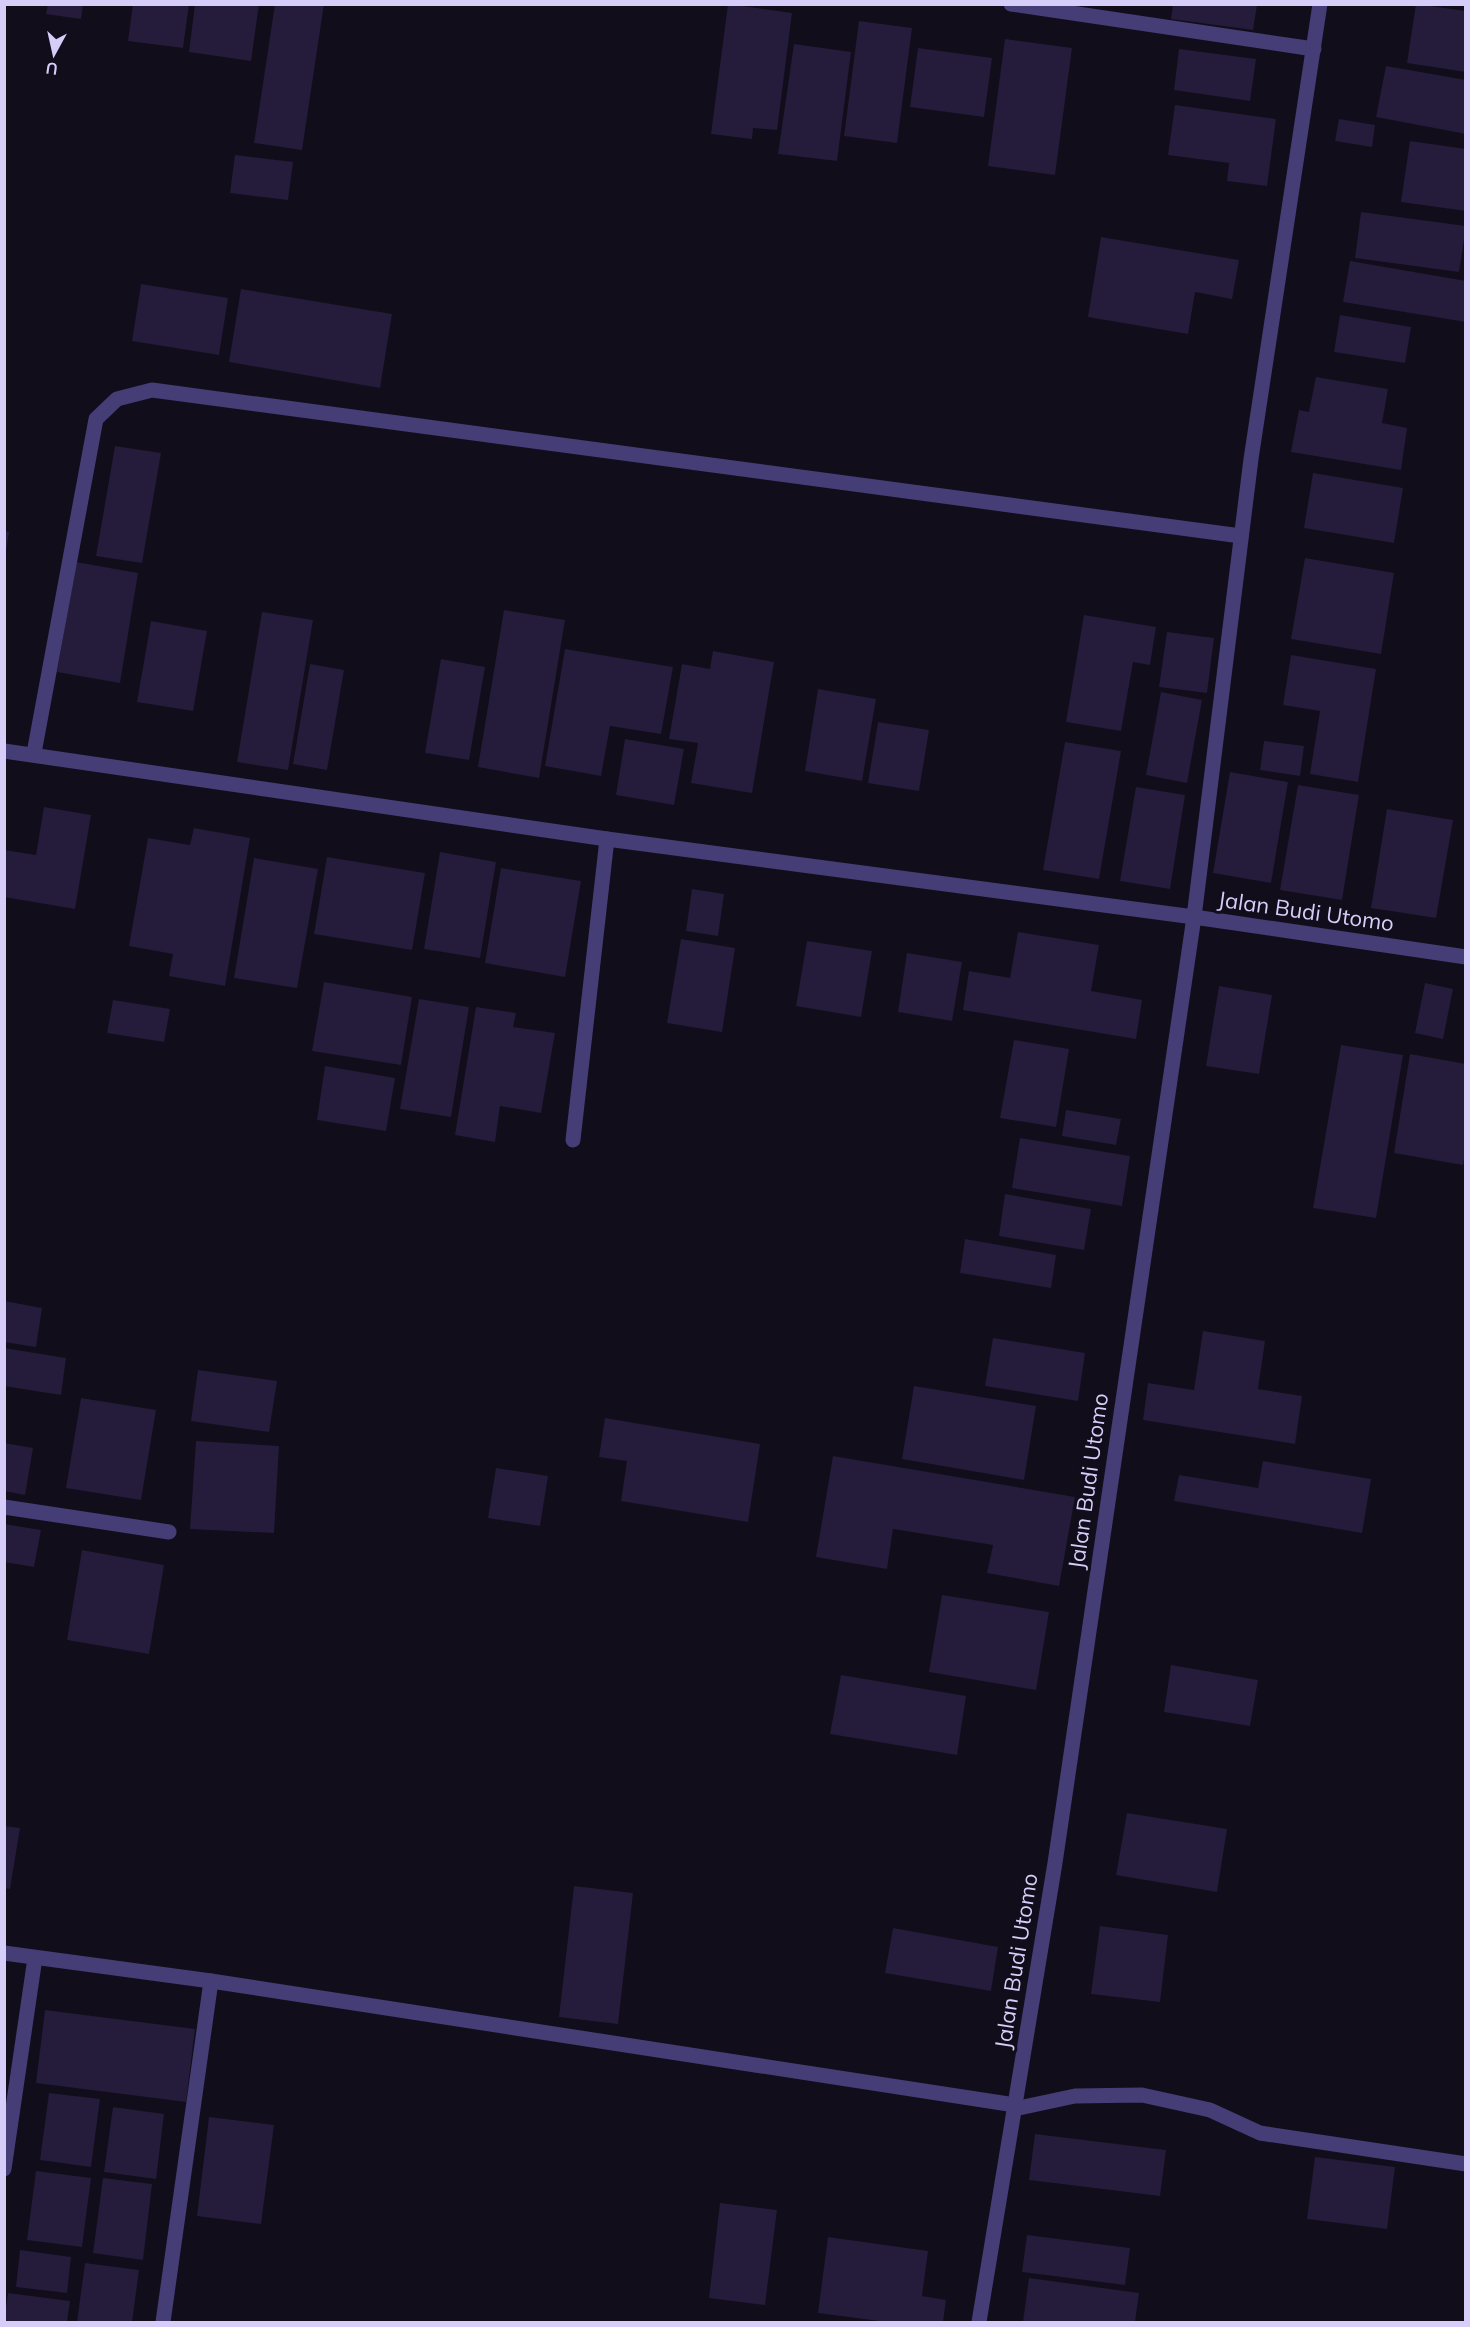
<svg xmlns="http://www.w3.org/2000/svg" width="1470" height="2327" font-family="Mulish,sans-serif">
<rect width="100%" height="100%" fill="#110d1b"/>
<g fill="#251b3a">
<path d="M48,4h35l-2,15 -35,-5z"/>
<path d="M133,4h56l-6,44 -55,-7z"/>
<path d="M195,4h64l-8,57 -62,-9z"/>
<path d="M275,4h49l-22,146 -48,-7z"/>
<path d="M728,4l64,9 -15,117 -24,-2 -1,11 -41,-5z"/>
<path d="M1416,4l50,7v61l-59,-9z"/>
<path d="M1173,5h84l-4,25 -82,-11z"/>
<path d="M859,21l53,7 -15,115 -53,-7z"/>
<path d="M1005,39l67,9 -17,127 -67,-9z"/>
<path d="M794,44l57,8 -14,109 -59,-7z"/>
<path d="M918,48l74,10 -8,59 -74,-10z"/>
<path d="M1179,49l77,10 -6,42 -76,-11z"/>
<path d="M1386,66l80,14v54l-90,-17z"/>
<path d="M1175,105l101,14 -9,67 -40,-5 2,-18 -61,-8z"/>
<path d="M1339,119l36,6 -3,22 -37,-6z"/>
<path d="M1410,141l56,8v62l-65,-9z"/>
<path d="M235,155l58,7 -5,38 -58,-7z"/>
<path d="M1361,212l105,14 -7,46 -104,-14z"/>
<path d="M1101,237l138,23 -7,39 -37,-7 -7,42 -100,-17z"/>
<path d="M1350,261l116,20v41l-123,-20z"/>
<path d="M141,284l87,14 -9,57 -87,-14z"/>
<path d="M241,289l151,25 -12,74 -151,-26z"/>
<path d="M1340,315l71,12 -6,36 -71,-11z"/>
<path d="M1316,377l72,12 -6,34 25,5 -6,42 -110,-18 8,-42 10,2z"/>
<path d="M115,446l46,7 -19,110 -46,-7z"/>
<path d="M1313,473l90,15 -9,55 -90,-15z"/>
<path d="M4,531l5,1 -3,20h-2z"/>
<path d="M1305,558l89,15 -13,81 -90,-15z"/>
<path d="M76,562l62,11 -18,110 -63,-11z"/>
<path d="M504,610l61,10 -26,158 -61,-11z"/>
<path d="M262,612l51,8 -25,150 -51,-8z"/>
<path d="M1084,615l72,12 -6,38 -17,-3 -12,69 -55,-9z"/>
<path d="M151,621l56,10 -14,80 -56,-9z"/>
<path d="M1167,632l47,6 -7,55 -48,-6z"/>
<path d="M565,649l108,18 -12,67 -51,-8 -9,50 -56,-10z"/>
<path d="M713,651l61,11 -22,131 -61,-10 7,-40 -29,-4 13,-75 28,5z"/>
<path d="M1291,655l85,14 -18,113 -48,-8 10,-63 -37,-6z"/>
<path d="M441,659l44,8 -16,93 -44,-7z"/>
<path d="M310,664l34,6 -17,100 -34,-6z"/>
<path d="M818,689l58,10 -14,82 -57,-10z"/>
<path d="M1161,692l41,8 -15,83 -41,-8z"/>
<path d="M878,722l51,8 -10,61 -51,-8z"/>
<path d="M625,739l59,10 -10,56 -58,-10z"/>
<path d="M1264,741l40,5 -4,30 -40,-6z"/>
<path d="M1065,742l56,9 -22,128 -56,-9z"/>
<path d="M1230,772l58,10 -17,101 -58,-10z"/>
<path d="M1298,785l61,10 -17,105 -62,-10z"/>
<path d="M1136,787l49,8 -15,94 -50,-8z"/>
<path d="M44,807l47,8 -16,94 -71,-12v-47l32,5z"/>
<path d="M1387,809l66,11 -17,98 -65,-10z"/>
<path d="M194,828l56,10 -25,148 -56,-10 4,-22 -44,-8 19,-108 42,7z"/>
<path d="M440,852l56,10 -16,96 -56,-9z"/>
<path d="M327,857l98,16 -13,77 -98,-16z"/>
<path d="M254,858l64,11 -21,119 -63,-10z"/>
<path d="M501,868l80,13 -16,96 -80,-14z"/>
<path d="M692,889l32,5 -6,42 -32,-5z"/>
<path d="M1018,932l81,13 -8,46 51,9 -6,39 -173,-29 6,-39 41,7z"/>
<path d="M681,939l54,9 -13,84 -55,-9z"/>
<path d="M807,941l65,10 -11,66 -65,-11z"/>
<path d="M907,953l55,9 -10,59 -54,-9z"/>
<path d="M324,982l88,15 -11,68 -89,-14z"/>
<path d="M1425,983l28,6 -10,50 -28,-6z"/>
<path d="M1219,986l53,9 -13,79 -53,-8z"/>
<path d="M419,999l50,8 -18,110 -51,-8z"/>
<path d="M113,1000l57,9 -6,33 -57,-9z"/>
<path d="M476,1007l40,6 -3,14 42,6 -14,80 -41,-7 -5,36 -40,-7z"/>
<path d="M1014,1040l55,9 -13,78 -56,-9z"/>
<path d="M1341,1045l62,10 -27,163 -63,-10z"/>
<path d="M1410,1054l56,10v83l-3,18 -69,-12z"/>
<path d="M325,1066l70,12 -9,53 -69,-11z"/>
<path d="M1066,1110l55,9 -5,26 -54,-9z"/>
<path d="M1020,1138l110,18 -8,50 -110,-18z"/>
<path d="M1005,1194l86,15 -7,41 -85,-14z"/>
<path d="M965,1239l91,16 -5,33 -91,-15z"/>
<path d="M4,1301l38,7 -6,39 -32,-5z"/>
<path d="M1203,1331l62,10 -7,48 44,7 -7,48 -152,-24 5,-37 46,7z"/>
<path d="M993,1338l92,15 -7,48 -93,-15z"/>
<path d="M4,1348l62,10 -5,37 -57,-9z"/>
<path d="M198,1370l79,11 -8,51 -78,-11z"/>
<path d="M914,1386l122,20 -12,74 -122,-21z"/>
<path d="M81,1398l75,12 -15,90 -75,-12z"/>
<path d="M605,1418l155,26 -12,78 -127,-21 6,-40 -28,-4z"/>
<path d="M196,1441l83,5 -5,87 -84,-4z"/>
<path d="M4,1443l29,5 -8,47 -21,-4z"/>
<path d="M833,1456l242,41 -16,89 -72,-13 6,-28 -100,-16 -6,40 -71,-12z"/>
<path d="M1263,1461l108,18 -9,54 -188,-32 5,-26 79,13z"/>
<path d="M496,1468l52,8 -8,50 -52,-8z"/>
<path d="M4,1524l37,6 -7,37 -30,-5z"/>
<path d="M82,1550l82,15 -15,89 -82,-14z"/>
<path d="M942,1595l107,17 -13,78 -107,-18z"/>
<path d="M1171,1665l87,15 -8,46 -86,-14z"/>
<path d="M841,1675l125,21 -9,59 -127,-21z"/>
<path d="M1127,1813l100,16 -10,63 -101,-17z"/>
<path d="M4,1826l16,2 -10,61 -6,-1z"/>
<path d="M574,1886l59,7 -15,131 -59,-7z"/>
<path d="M1100,1926l68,9 -8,67 -69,-8z"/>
<path d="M893,1928l105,19 -7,44 -106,-18z"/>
<path d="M45,2010l150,19 -9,73 -150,-19z"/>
<path d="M49,2093l51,6 -9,68 -51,-7z"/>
<path d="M113,2107l51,7 -8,65 -52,-7z"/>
<path d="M209,2117l65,8 -13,99 -64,-8z"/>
<path d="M1035,2134l131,16 -6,46 -131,-16z"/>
<path d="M1315,2157l80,10 -8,62 -80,-10z"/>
<path d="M36,2171l55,7 -9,69 -55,-7z"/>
<path d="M103,2178l49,6 -9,76 -50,-7z"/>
<path d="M720,2203l57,7 -12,95 -56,-7z"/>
<path d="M1027,2235l103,13 -5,37 -103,-13z"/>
<path d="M828,2237l100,14 -6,45 24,4 -3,22h-56l-69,-9z"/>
<path d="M20,2250l51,7 -4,36 -51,-6z"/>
<path d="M85,2263l54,7 -7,52h-55z"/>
<path d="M1029,2278l110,15 -4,29h-112z"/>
<path d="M8,2293l62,8 -3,21h-63z"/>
</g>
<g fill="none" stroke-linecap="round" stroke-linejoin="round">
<g stroke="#453d75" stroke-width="15">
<path d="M1011,4l303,45"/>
<path d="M4,751l603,88 587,78 57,-458 69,-455"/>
<path d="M34,753l62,-334 21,-20 35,-9 1089,146"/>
<path d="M573,1140l34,-301"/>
<path d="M4,1507l165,25"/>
<path d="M4,1953l207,28 804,124"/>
<path d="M1014,2109l61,-13 67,-1 68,15 50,23 206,31"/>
<path d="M4,2169l31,-211"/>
<path d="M163,2322l48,-341"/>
</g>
<path stroke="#453d75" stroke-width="15" d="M979,2322l76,-459 139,-946 272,40"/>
</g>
<g text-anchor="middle" stroke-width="6" stroke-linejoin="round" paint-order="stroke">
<g font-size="22" fill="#d6cdf9" stroke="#110d1b">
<text transform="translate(1306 911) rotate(8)" y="8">Jalan Budi Utomo</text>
<text transform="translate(1088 1481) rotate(-82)" y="8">Jalan Budi Utomo</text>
<text transform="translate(1016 1961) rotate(-81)" y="8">Jalan Budi Utomo</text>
</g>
</g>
<rect width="1470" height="2327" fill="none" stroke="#d6cdf9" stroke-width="12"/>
<g transform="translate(54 54) rotate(188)" stroke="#110d1b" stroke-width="4.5" paint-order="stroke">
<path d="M0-4.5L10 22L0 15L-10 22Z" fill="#d6cdf9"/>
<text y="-9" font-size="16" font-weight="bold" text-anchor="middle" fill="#d6cdf9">U</text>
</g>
</svg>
